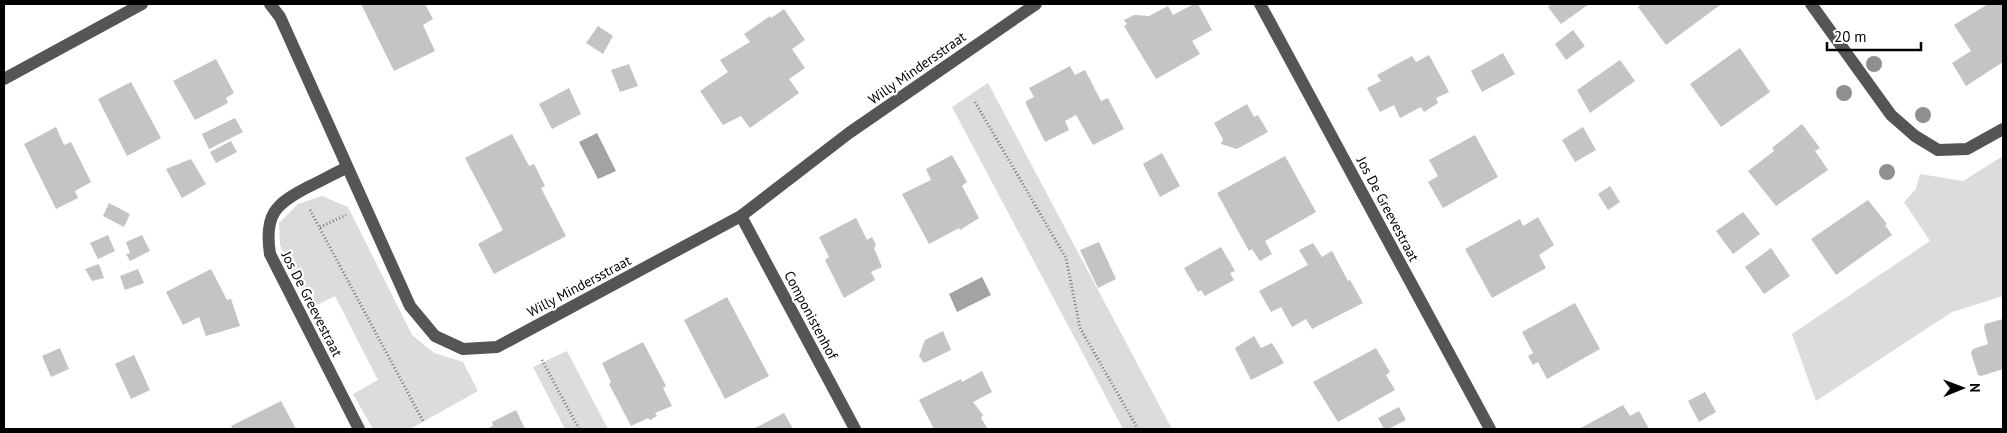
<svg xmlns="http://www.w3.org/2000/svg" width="2007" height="433" font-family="'PT Sans',sans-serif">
<rect width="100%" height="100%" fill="#fff"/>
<g fill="#dcdcdc">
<path d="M988,83l184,346h-49l-171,-322z"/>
<path d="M2003,156v140l-51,16 -136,89 -24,-67 138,-93 -26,-39 12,-13 4,-15 43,7z"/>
<path d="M322,196l26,11 64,128 22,18 29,9 15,29 -68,38h-37l-20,-35 25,-14 -43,-84 -25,13 -30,-64 -1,-22 19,-19z"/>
<path d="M567,351l41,78h-43l-32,-62z"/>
</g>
<g fill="#a3a3a3">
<path d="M597,133l19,38 -18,8 -19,-37z"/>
<path d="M982,277l9,18 -34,17 -8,-18z"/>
</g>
<g fill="#c4c4c4">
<path d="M361,4h64l8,15 -10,6 12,26 -41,20z"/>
<path d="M1194,4h4l14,26 -20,11 8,13 -44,25 -32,-53 3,-2 -3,-4 10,-5 15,1 19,-10 5,9z"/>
<path d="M1552,4h37l-28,20 -13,-17z"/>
<path d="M1642,4h77l1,1 -54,40 -28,-38z"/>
<path d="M1988,4h15v58l-37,24 -14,-23 19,-12 -17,-26z"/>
<path d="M784,9l21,31 -13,9 13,19 -16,11 10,14 -49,35 -9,-12 -18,9 -23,-34 28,-19 -8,-12 30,-18 -6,-8 26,-18 1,2z"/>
<path d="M598,26l15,10 -10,18 -17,-11z"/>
<path d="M1573,30l12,16 -19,14 -11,-16z"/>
<path d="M1740,48l30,44 -49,35 -31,-43z"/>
<path d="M1503,53l12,21 -33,18 -11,-21z"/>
<path d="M1429,55l20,37 -13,6 2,5 -14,9 -3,-5 -21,11 -6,-13 -14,7 -13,-24 14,-7 -4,-6 35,-19 4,6z"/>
<path d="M216,59l18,34 -8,5 2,5 -33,17 -22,-39z"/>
<path d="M1620,60l15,21 -45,32 -13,-23z"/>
<path d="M629,64l9,22 -18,6 -9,-22z"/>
<path d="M1070,66l5,9 10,-5 16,31 7,-3 16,31 -31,16 -17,-30 -11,6 4,9 -24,12 -19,-38v-3l8,-4 -5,-9z"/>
<path d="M131,82l30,56 -34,18 -29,-57z"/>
<path d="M569,88l12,26 -29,15 -13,-25z"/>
<path d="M1247,104l7,13 4,-2 10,17 -31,17 -16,-5 2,-5 -9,-16z"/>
<path d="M235,118l8,14 -34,17 -7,-15z"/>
<path d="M1802,124l18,24 -5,3 13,19 -52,36 -28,-35 26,-20 -2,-3z"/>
<path d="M56,127l8,18 7,-3 20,40 -16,9 3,7 -22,11 -32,-65z"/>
<path d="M1583,127l13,23 -21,12 -13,-22z"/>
<path d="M512,134l17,32 5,-2 11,22 -4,2 25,48 -72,38 -16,-30 25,-14 -38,-72z"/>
<path d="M1475,135l23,42 -55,31 -15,-26 10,-6 -9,-16z"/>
<path d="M231,141l6,11 -21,11 -6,-11z"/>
<path d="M1162,153l18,33 -20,11 -17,-33z"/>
<path d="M952,155l15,27 -5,4 17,32 -19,12 -1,-2 -30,16 -27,-50 29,-14 -5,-11z"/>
<path d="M1285,156l31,56 -51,29 7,13 -12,7 -8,-12 -3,2 -32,-58z"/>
<path d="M191,159l15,25 -24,14 -16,-29z"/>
<path d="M1610,186l10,16 -12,8 -10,-16z"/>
<path d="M1868,200l19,24 -2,1 7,10 -56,40 -25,-36z"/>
<path d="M109,203l21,11 -6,13 -21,-11z"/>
<path d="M1743,212l17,22 -27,20 -17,-23z"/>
<path d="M1538,217l16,28 -15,10 7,13 -54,30 -27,-49 55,-30 3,7z"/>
<path d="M856,218l11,22 5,-3 4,8 -2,3 8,19 -11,5 4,8 -31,18 -19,-38 4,-3 -10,-20z"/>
<path d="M108,235l7,16 -17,8 -8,-16z"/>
<path d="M142,235l8,16 -20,10 -4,-7 4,-1 -4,-11z"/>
<path d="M1099,242l17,37 -18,9 -18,-38z"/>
<path d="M1313,243l9,14 10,-6 16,30 2,-1 13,23 -51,26 -6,-10 -14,8 -11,-20 -10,5 -12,-21 49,-26 -9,-15z"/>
<path d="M1221,247l14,24 -5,2 4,7 -29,16 -4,-6 -3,2 -14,-24z"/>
<path d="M1771,248l19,28 -26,18 -19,-27z"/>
<path d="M99,264l5,14 -12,3 -7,-12z"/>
<path d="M138,269l6,14 -19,7 -5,-14z"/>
<path d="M211,269l16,31 4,-1 9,27 -34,10 -7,-19 -16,8 -17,-33z"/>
<path d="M727,297l42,79 -44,23 -41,-79z"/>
<path d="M1575,303l25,46 -53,30 -9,-17 -5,3 -5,-9 5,-3 -11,-21z"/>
<path d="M2003,319v50l-22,7 -3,-1 -7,-22 2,-4 15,-5 -4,-16 1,-4z"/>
<path d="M943,331l8,19 -27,13 -5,-7 6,-16z"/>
<path d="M1254,336l7,12 11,-5 12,20 -33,17 -16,-32z"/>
<path d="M643,342l23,44 -3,2 9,18 -17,7 2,3 -7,4 -2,-2 -17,8 -22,-42 2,-2 -9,-19z"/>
<path d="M60,348l9,21 -18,8 -9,-21z"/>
<path d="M1376,348l14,24 -4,3 9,15 -57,32 -25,-40z"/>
<path d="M134,355l16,35 -19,9 -16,-35z"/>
<path d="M982,371l10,21 -19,10 10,13 -2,3 7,11h-54l-15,-29 42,-21 1,3z"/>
<path d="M1705,392l11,20 -17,10 -11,-21z"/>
<path d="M281,401l15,28h-63l-2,-3z"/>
<path d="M1623,405l7,11 9,-5 10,18h-70z"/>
<path d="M1399,407l7,13 -18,9h-4l-6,-11z"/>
<path d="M516,410l9,19h-39l7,-3 -1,-4z"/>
<path d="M784,413l9,16h-41l7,-3z"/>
</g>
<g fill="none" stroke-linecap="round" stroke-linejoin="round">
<g stroke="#777" stroke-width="3" stroke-dasharray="1 2.5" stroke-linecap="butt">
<path d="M975,102l91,156 14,70 58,101"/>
<path d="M310,210l113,211"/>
<path d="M320,227l26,-12"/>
<path d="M542,360l37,69"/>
</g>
<g stroke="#555" stroke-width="12">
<path d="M270,4l10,13 130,289 25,30 28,13 34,-2 244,-131 108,-83 187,-129"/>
<path d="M1260,4l230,425"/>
<path d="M1811,4l80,111 24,21 23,14 29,-1 36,-20"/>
<path d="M4,79l138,-75"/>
<path d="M346,168c-13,6 -25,13 -38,19 -33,17 -44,28 -38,67l89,175"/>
<path d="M741,216l114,213"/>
</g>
</g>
<g fill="#8f8f8f">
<circle cx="1874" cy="64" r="8"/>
<circle cx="1844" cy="93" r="8"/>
<circle cx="1923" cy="115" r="8"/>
<circle cx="1887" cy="172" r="8"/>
</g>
<g text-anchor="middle" stroke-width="4.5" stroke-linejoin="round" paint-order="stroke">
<g font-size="14" fill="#000" stroke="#fff">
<text transform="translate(917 68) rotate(-35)" y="5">Willy Mindersstraat</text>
<text transform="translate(1388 209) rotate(62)" y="5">Jos De Greevestraat</text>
<text transform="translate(579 286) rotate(-28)" y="5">Willy Mindersstraat</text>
<text transform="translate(312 304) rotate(63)" y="5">Jos De Greevestraat</text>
<text transform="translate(811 315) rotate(62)" y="5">Componistenhof</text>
</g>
</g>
<rect width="2007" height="433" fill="none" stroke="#000000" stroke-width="10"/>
<g transform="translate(1962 388) rotate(89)" stroke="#ffffff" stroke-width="4" paint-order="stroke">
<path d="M0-4L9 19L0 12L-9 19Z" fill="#000000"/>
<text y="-8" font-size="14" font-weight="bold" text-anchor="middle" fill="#000000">N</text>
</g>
<path d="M1827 42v8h94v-8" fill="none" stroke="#000000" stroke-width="2.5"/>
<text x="1834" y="42" font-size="15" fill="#000000" stroke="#ffffff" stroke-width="4" paint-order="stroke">20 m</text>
</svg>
